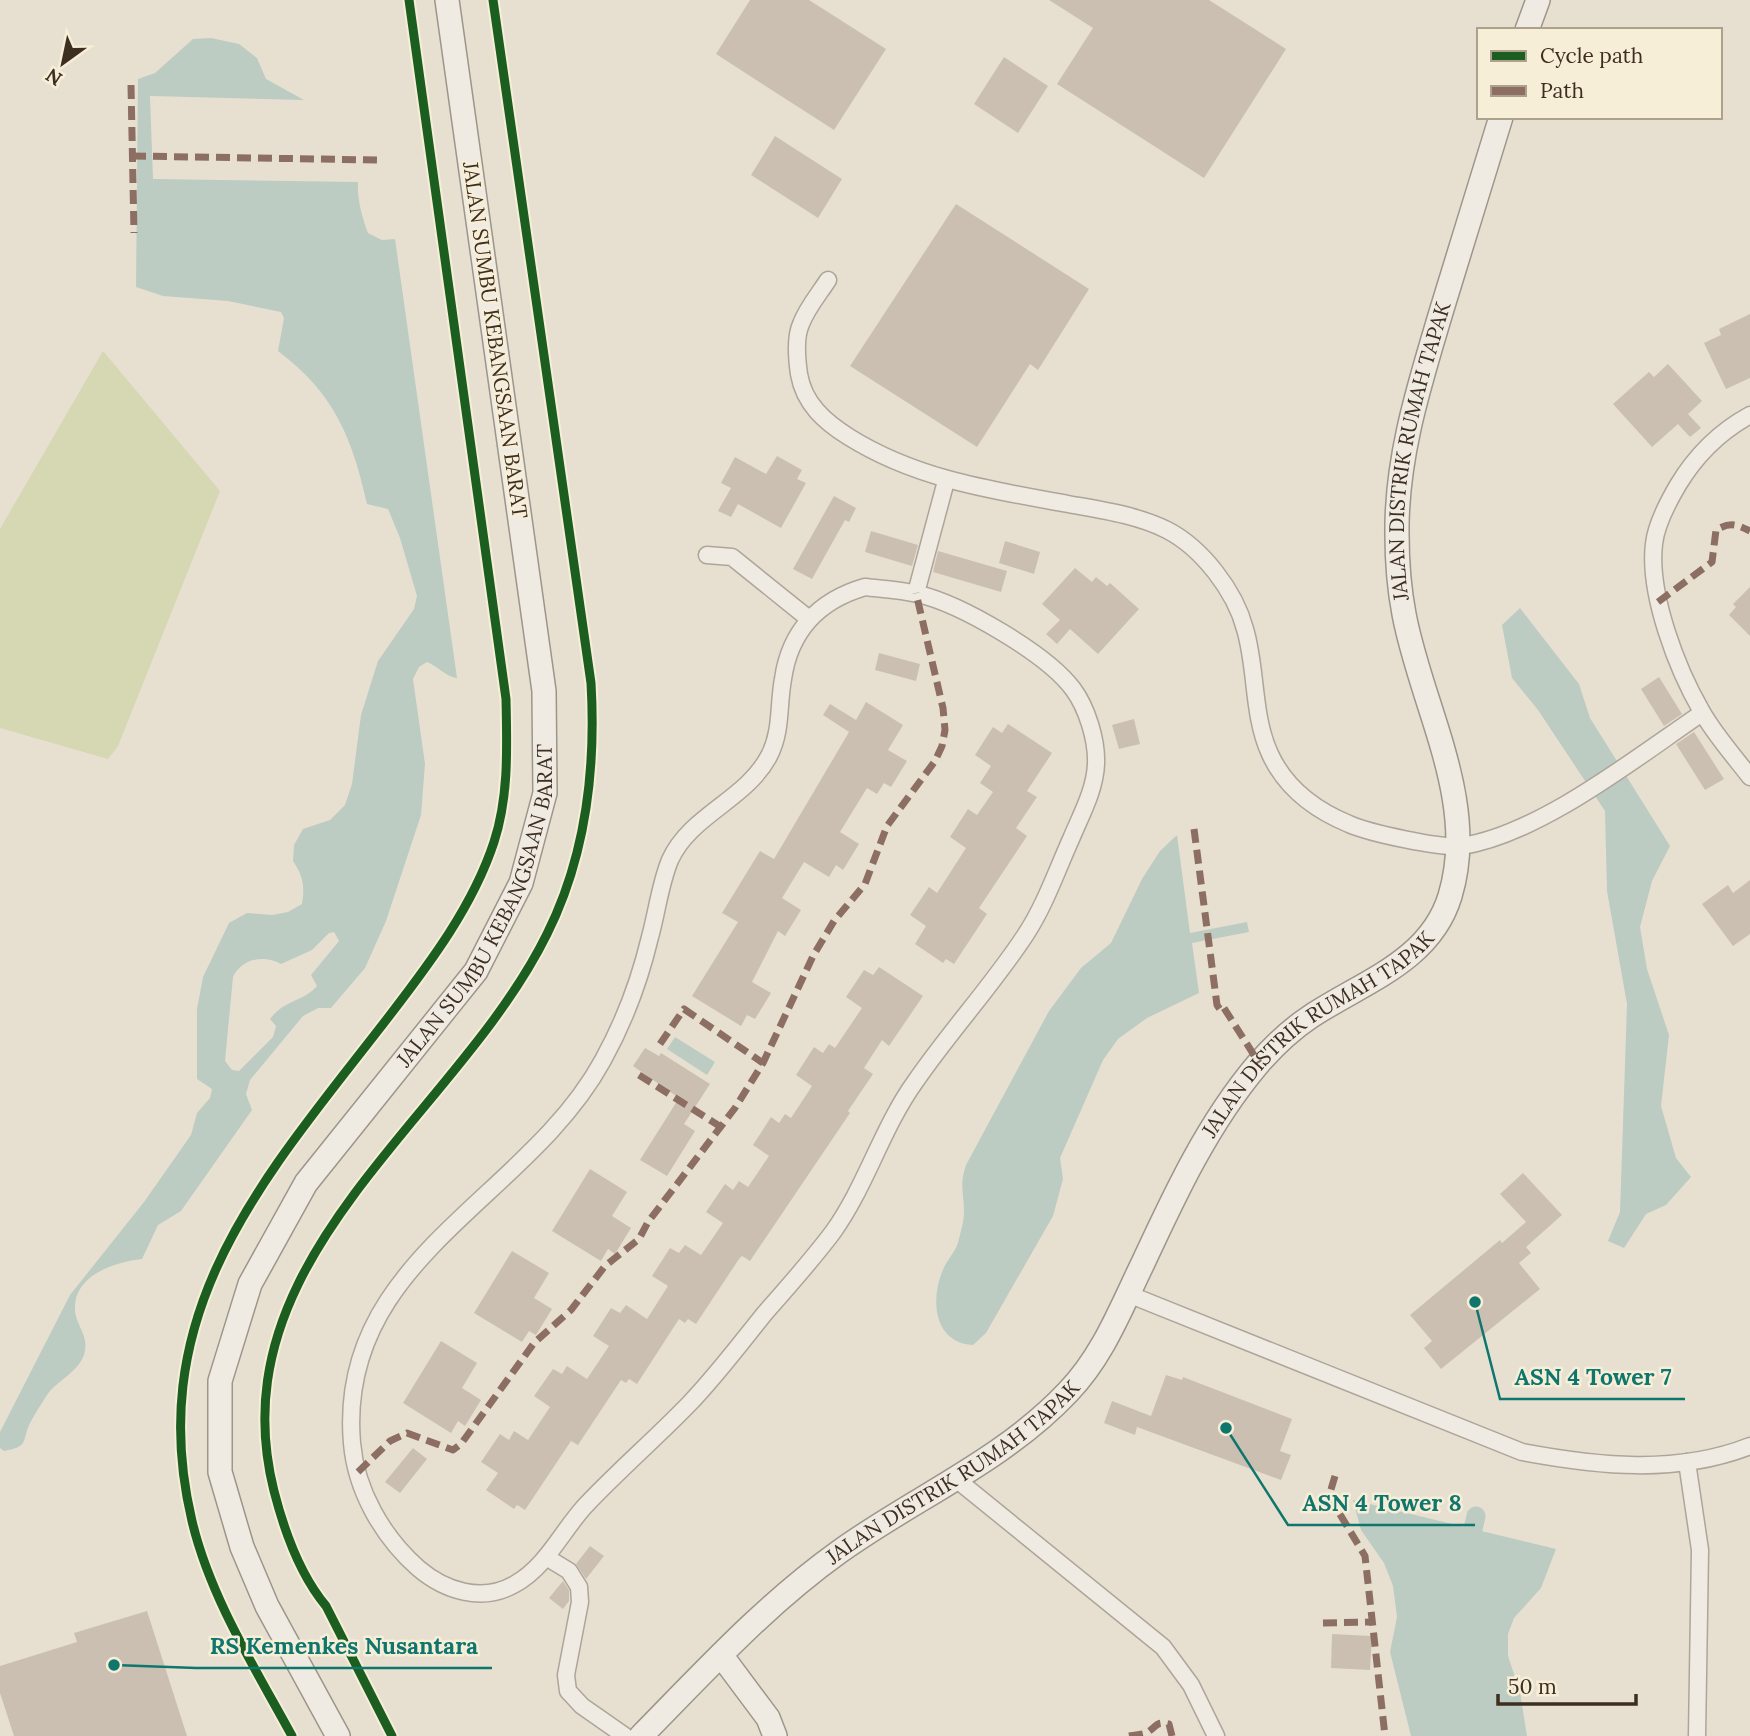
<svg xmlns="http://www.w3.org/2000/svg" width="1750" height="1736" font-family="Lora,serif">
<rect width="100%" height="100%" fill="#e7e0d1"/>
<path fill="#d6d7b3" d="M103,351l117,140 -102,255 -10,13 -108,-31v-199z"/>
<g fill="#bcccc2" fill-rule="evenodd">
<path d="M211,38l28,6 18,14 9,21 38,21 -154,-4 3,83 205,3c-1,17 4,35 10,51l14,7 13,-1 62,439c-13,-2 -19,-12 -30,-16l-8,5 -6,12 12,85 -4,51 -35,106 -21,47 -34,40h-13l-15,8 -53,64 -4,14 6,16 -71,101 -23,14 -16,34c-27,3 -68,16 -67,50 0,15 13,25 10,41 -2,20 -28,30 -38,45 -6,9 -12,19 -17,28 -9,19 0,23 -26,28l-4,-3v-16l70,-137 74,-93 47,-67 6,-22 13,-15 2,-9 -15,-10v-70l6,-32 26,-54 18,-10 25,2 16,-3 14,-8c3,-18 1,-28 -9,-43l1,-16 9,-16 27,-9 15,-15 7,-21 9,-69 17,-54 36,-52 3,-13 -17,-58 -12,-29 -21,-5c-15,-67 -33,-111 -89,-153l6,-33 -3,-6 -53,-11 -65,-5 -27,-9 2,-208 17,-6 38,-34zM334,932l5,9 -28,34 6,11c-12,15 -32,13 -47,33l6,7 -3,11 -34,34 -7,-1 -7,-9 8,-84c8,-18 31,-23 48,-13l31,-14 17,-17z"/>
<path d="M1520,608l59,76 11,34 80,128 -18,35 -12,46 7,42 22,66 -8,71 15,52 15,19 -25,28 -20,9 -22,34 -16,-7 12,-29 7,-208 -20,-113 -2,-80 -67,-101 -26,-32 -10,-53z"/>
<path d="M1177,835l13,98 57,-11 2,10 -57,11 7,50 -52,25 -29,21 -15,21 -43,98 3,21 -10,37 -67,117 -13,12c-38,-2 -43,-43 -31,-73 4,-12 15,-21 17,-33 2,-9 5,-18 5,-27 0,-20 -5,-26 2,-47l83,-154 32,-43 30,-25 31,-64 18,-28z"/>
<path d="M675,1037l40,25 -8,13 -40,-26z"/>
<path d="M1353,1500l203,49 -15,39 -27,30 -6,16v22l12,36 7,44h-116l-21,-84 7,-35 -4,-31 -9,-23 -23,-33z"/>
</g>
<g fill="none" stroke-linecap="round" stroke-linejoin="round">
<path stroke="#bcccc2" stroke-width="19" d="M1473,1529l3,-13"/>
</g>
<g fill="#cbbfb2">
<path d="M750,0h59l77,49 -52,81 -118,-76z"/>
<path d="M1049,0h160l77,49 -82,129 -147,-94 36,-56z"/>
<path d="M1004,57l44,29 -30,47 -44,-29z"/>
<path d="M775,136l67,43 -24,39 -67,-43z"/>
<path d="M956,204l133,85 -51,81 -8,-6 -53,83 -127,-81z"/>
<path d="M1750,314v64l-24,11 -22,-46 17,-8 -2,-6z"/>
<path d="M1668,364l34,37 -14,13 13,14 -11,9 -12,-13 -26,23 -39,-43 36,-32 5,5z"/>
<path d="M777,456l25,14 -5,9 9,4 -25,45 -43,-24 -7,13 -13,-6 13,-23 -10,-5 14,-26 31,17z"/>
<path d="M834,496l22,12 -7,14 -4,-2 -33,59 -19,-10z"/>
<path d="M871,531l47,14 -6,21 -47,-14z"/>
<path d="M1005,541l35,11 -6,22 -35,-11z"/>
<path d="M938,551l69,20 -6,21 -68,-20z"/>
<path d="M1075,568l17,14 4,-5 11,9 3,-3 29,26 -41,45 -28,-25 -13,15 -11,-10 14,-14 -18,-16z"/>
<path d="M1750,587v49l-21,-21 7,-8 -3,-3z"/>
<path d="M879,653l41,11 -4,17 -41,-11z"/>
<path d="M1659,677l23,37 -18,12 -23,-37z"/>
<path d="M866,702l37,23 -15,25 19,11 -16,26 -7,-4 -7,11 -10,-6 -27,44 19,12 -16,26 -7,-5 -7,12 -25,-15 -22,36 19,12 -16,26 -7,-5 -26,51 19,11 -16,26 -8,-4 -6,11 -49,-30 46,-74 -16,-9 38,-62 14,8 75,-127 -26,-17 7,-11 26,16z"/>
<path d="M1134,719l6,25 -21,5 -7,-24z"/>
<path d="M1008,724l44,29 -25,38 10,6 -21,31 11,8 -48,72 8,6 -33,50 -8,-5 -3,4 -28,-19 11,-18 -16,-11 19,-28 8,6 29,-45 -16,-11 18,-28 9,6 16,-23 -13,-9 11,-17 -16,-11 18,-28 9,6z"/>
<path d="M1694,732l30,47 -19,11 -29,-46z"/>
<path d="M1750,880v54l-17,12 -31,-42 26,-19 5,8z"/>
<path d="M879,967l44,29 -34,50 -7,-6 -18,28 9,6 -25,37 2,2 -100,148 -8,-5 -3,3 -43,65 -8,-5 -3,4 -6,-4 -42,65 -8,-5 -3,4 -5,-3 -43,65 -7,-4 -46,69 -8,-5 -3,4 -28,-19 12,-17 -17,-11 19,-28 9,6 5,-9 14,9 22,-33 -16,-11 19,-27 9,5 5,-8 20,13 22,-33 -16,-10 18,-28 9,5 6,-8 21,14 21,-33 -16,-10 18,-28 9,5 6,-8 16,10 22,-32 -17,-11 19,-28 8,6 6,-9 9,6 21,-31 -16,-11 18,-28 8,6 6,-9 6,4 21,-32 -16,-11 18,-28 9,6 6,-9 6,4 27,-40 -16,-11 18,-27 9,5z"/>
<path d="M645,1048l14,8 2,-3 49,31 -26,40 11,7 -28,45 -27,-16 39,-62 -46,-32z"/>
<path d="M590,1169l37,23 -15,24 19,12 -16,26 -7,-5 -7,12 -49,-30z"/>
<path d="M1523,1173l39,42 -36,32 5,6 -12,10 21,26 -99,80 -17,-21 8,-7 -22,-26 90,-75 2,3 24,-21 -26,-28z"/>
<path d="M512,1251l37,22 -15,25 18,11 -16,26 -7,-4 -7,11 -48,-29z"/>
<path d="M441,1341l36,22 -15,25 19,12 -16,26 -7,-5 -7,12 -48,-30z"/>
<path d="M1166,1375l16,5 1,-3 109,42 -12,32 11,4 -10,25 -144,-53 -2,8 -31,-12 8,-22 39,15z"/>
<path d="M413,1448l14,11 -27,34 -15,-11z"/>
<path d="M590,1546l14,10 -18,23 -10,-15z"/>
<path d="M563,1581l6,9v11l-6,8 -14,-11z"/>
<path d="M147,1611l40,125h-173l-14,-43v-27l77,-24 -3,-9z"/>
<path d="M1332,1634l40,2 -2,34 -39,-2z"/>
</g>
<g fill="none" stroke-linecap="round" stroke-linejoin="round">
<g stroke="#ada599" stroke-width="19">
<g id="street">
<path d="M828,280c-9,14 -21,28 -27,44 -6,13 -4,36 -2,50 5,30 26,48 50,63 67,42 142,53 219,67 33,6 69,11 99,26 35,18 68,61 78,99 12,40 7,86 25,125 16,35 45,56 79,70 20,9 94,25 113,22 78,-12 175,-89 240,-133"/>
<path d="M1750,415c-31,17 -54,40 -72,70 -10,17 -22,39 -24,59 -6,50 23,125 48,168 13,23 32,44 48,65"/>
<path d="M707,555l25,2 77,62"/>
<path d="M865,587c17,2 36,3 53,7 43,10 129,60 155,95 14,19 24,51 23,75 -1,26 -15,51 -25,75 -14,31 -26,66 -45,95 -34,52 -76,97 -111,148 -33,46 -49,104 -82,150 -21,28 -45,55 -68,81 -25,31 -49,63 -76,91 -34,35 -71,67 -104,102 -23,25 -39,61 -70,78 -33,19 -70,7 -97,-16 -35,-31 -62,-77 -66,-125 -16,-184 175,-243 251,-383 21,-38 37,-81 47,-123 7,-25 10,-53 20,-77 20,-45 76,-60 99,-104 13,-25 9,-50 14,-77 7,-49 37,-79 82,-92z"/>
<path d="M916,593l30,-112"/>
<path d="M1128,1294l394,158c75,14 154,23 228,-6"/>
<path d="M1687,1462l13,88 -3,186"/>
<path d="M956,1479l207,168 28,38 25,51"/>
<path d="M546,1557l23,14 10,16 1,15 -14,73 2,16 14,15 43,30"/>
</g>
</g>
<g stroke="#9c958a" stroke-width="26">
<g id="secondary">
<path d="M1527,30l11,-30"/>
<path d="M721,1655l47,63 7,18"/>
<path id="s1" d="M338,1736l-71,-130 -25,-59 -22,-75v-91l30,-97 56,-101 170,-212 45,-88 24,-90 -1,-102 -97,-691"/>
<path id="s2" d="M641,1736c63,-64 124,-131 198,-184 75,-54 164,-91 229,-160 35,-36 53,-84 75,-129 32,-69 65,-140 115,-199 14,-16 34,-35 52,-47 52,-35 120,-55 140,-121 29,-95 -29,-190 -46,-282 -5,-26 -7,-55 -7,-80 -1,-78 23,-151 45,-225 20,-64 39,-128 59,-192"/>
</g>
</g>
<use href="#street" stroke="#efebe3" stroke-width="16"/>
<use href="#secondary" stroke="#efebe3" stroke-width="23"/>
<g stroke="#8d6e63" stroke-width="7" stroke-dasharray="14 7" stroke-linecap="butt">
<path d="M131,85l3,148"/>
<path d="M132,156l246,4"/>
<path d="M1658,602l54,-40 4,-32c14,-8 20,-6 34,1"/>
<path d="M1194,829l23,176 4,6 3,-3 35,55"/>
<path d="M660,1044l24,-35 79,54"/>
<path d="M639,1075l82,52"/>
<path d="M358,1472l32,-31 17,-8 46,17 8,-6 73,-101 37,-33 34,-44 34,-27 9,-17 87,-114 28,-45 50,-107 21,-35 31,-37 22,-58 48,-65 7,-15 3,-16 -2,-22 -27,-115"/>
<path d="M1335,1476l-6,20 36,60 20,180"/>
<path d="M1323,1623l48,-1"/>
<path d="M1129,1736c5,-1 15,-1 19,-4 9,-6 8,-11 21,-8l3,12"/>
</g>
<g stroke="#f7eed8" stroke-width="13">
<g id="cycleway">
<path d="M292,1736c-37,-68 -82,-139 -100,-215 -51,-214 78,-350 198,-506 40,-52 83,-109 104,-173 15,-46 13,-95 12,-143l-97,-699"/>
<path d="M392,1736l-66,-130c-26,-31 -42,-76 -52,-115 -59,-234 182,-372 273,-557 39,-78 49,-165 44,-251l-98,-683"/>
</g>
</g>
<use href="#cycleway" stroke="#1b5e20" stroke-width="9"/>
</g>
<g text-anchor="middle" stroke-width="5" stroke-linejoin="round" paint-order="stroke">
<g font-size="21" fill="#3d2e20" stroke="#f7eed8">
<text transform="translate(495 340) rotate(82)" y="7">JALAN SUMBU KEBANGSAAN BARAT</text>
<text dy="7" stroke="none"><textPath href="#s2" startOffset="1647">JALAN DISTRIK RUMAH TAPAK</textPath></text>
<text dy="7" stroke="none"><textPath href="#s1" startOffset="931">JALAN SUMBU KEBANGSAAN BARAT</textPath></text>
<text dy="7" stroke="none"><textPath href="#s2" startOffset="996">JALAN DISTRIK RUMAH TAPAK</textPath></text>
<text dy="7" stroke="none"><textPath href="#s2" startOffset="410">JALAN DISTRIK RUMAH TAPAK</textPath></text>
</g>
</g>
<path fill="none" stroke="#0f766e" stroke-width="2.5" d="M1475 1302L1500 1399H1685M1226 1428L1288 1525H1475M114 1665L196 1668H492"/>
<g fill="#0f766e" stroke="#f7eed8" stroke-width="2.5">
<circle cx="1475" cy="1302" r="7"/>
<circle cx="1226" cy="1428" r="7"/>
<circle cx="114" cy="1665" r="7"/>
</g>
<g font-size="23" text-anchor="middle" font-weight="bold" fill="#0f766e" stroke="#f7eed8" stroke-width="5" stroke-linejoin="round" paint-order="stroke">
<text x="1593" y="1385">ASN 4 Tower 7</text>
<text x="1382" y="1511">ASN 4 Tower 8</text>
<text x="344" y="1654">RS Kemenkes Nusantara</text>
</g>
<rect x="1477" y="28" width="245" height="91" fill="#f7eed8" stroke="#ada18e" stroke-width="2"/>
<rect x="1491" y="51" width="35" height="10" fill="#1b5e20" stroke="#ada18e" stroke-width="2"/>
<text x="1540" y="63" font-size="21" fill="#3d2e20">Cycle path</text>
<rect x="1491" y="86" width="35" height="10" fill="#8d6e63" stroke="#ada18e" stroke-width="2"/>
<text x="1540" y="98" font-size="21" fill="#3d2e20">Path</text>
<g transform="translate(63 63) rotate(213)" stroke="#f7eed8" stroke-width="5" paint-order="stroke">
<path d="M0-5L12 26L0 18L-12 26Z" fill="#3d2e20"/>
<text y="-10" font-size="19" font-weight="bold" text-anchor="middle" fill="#3d2e20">N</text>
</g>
<path d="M1498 1694v10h138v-10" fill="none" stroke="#3d2e20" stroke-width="3.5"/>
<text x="1508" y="1694" font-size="21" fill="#3d2e20" stroke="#f7eed8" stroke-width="5" paint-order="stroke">50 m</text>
</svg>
